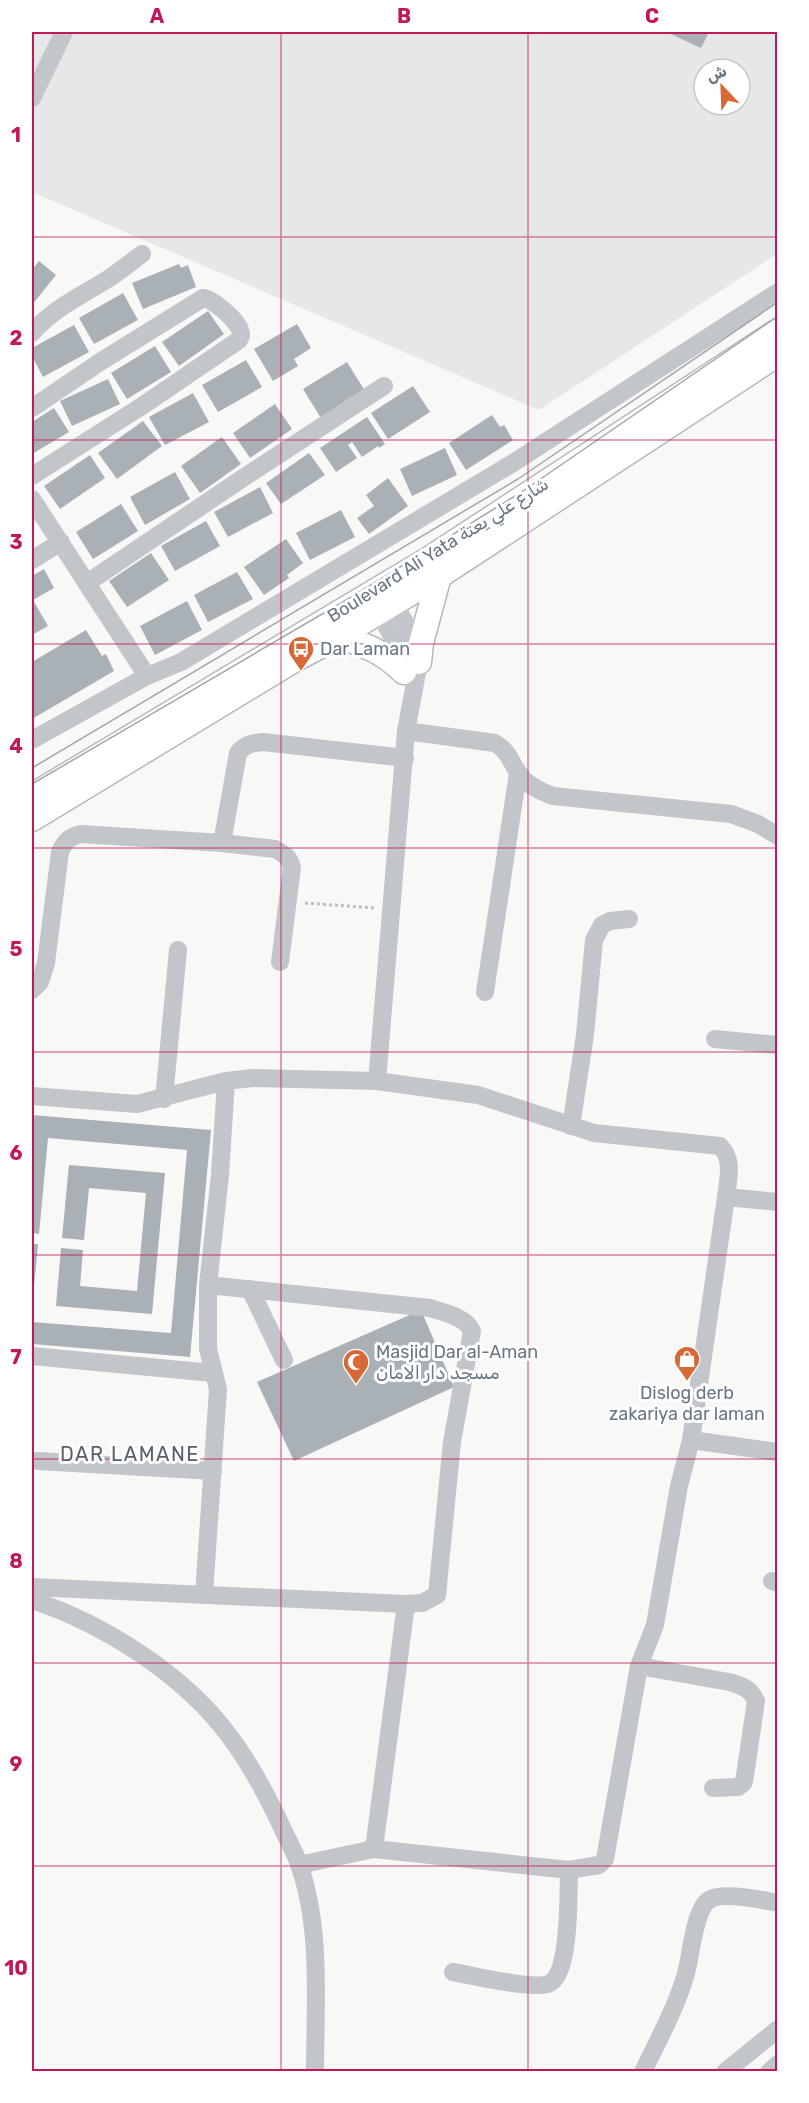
<svg xmlns="http://www.w3.org/2000/svg" width="809" height="2103" font-family="Rubik,Cairo,sans-serif">
<rect width="100%" height="100%" fill="#f8f8f6"/>
<path fill="#e6e7e7" fill-rule="evenodd" d="M32,32h745v222l-238,156 -507,-218zM704,69h36v36h-36z"/>
<g fill="#a9b0b6">
<path d="M666,32h43l-8,16z"/>
<path d="M39,261l17,14 -24,30v-35z"/>
<path d="M179,264l2,4 7,-3 8,22 -53,22 -11,-26z"/>
<path d="M123,293l15,27 -44,24 -15,-26z"/>
<path d="M208,311l16,23 -45,32 -17,-24z"/>
<path d="M297,324l14,24 -17,11 4,7 -25,15 -19,-32z"/>
<path d="M74,325l15,27 -46,25 -11,-21v-8z"/>
<path d="M155,346l16,26 -44,27 -16,-26z"/>
<path d="M246,360l16,27 -44,25 -16,-27z"/>
<path d="M347,362l18,29 -44,27 -18,-29z"/>
<path d="M108,379l12,25 -48,22 -12,-25z"/>
<path d="M413,386l17,26 -42,27 -17,-26z"/>
<path d="M193,393l16,29 -44,23 -16,-28z"/>
<path d="M275,404l17,25 -42,29 -17,-25z"/>
<path d="M54,408l15,24 -37,22v-32z"/>
<path d="M492,415l8,12 4,-2 9,15 -47,30 -17,-27z"/>
<path d="M367,417l18,27 -6,4 -1,-2 -16,11 -10,-15 -4,3 9,13 -21,14 -16,-24z"/>
<path d="M143,421l19,25 -45,33 -19,-26z"/>
<path d="M222,437l19,27 -41,29 -19,-27z"/>
<path d="M445,448l12,27 -45,21 -12,-27z"/>
<path d="M309,453l16,22 -44,29 -15,-21z"/>
<path d="M90,455l15,23 -45,31 -16,-23z"/>
<path d="M175,472l15,27 -45,26 -15,-28z"/>
<path d="M388,478l20,28 -39,28 -12,-16 17,-12 -8,-11z"/>
<path d="M260,487l13,26 -45,24 -14,-25z"/>
<path d="M121,504l17,27 -45,28 -17,-27z"/>
<path d="M341,510l14,27 -45,23 -14,-27z"/>
<path d="M206,521l14,25 -45,25 -14,-25z"/>
<path d="M286,539l17,24 -16,12 2,3 -25,17 -20,-28z"/>
<path d="M151,553l18,27 -42,27 -18,-26z"/>
<path d="M44,569l10,19 -21,12 15,26 -16,9v-59z"/>
<path d="M237,572l16,27 -45,23 -14,-27z"/>
<path d="M187,601l15,29 -47,25 -15,-29z"/>
<path d="M86,630l16,26 4,-2 8,17 -82,48v-57z"/>
<path d="M32,1115l179,15 -21,227 -158,-13v-22l139,11 16,-183 -139,-12 -9,96 -7,-1z"/>
<path d="M69,1165l96,8 -13,141 -96,-8 5,-58 22,2 -3,36 57,5 9,-98 -57,-5 -5,52 -22,-2z"/>
<path d="M32,1244h6l-5,54h-1z"/>
<path d="M421,1310l33,77 -160,74 -37,-79z"/>
</g>
<g fill="none" stroke-linecap="round" stroke-linejoin="round">
<g stroke="#b5b9bd" stroke-width="27">
<g id="major">
<path d="M339,636c28,10 43,15 65,36"/>
<path d="M419,662l2,-19 18,-67"/>
<path d="M32,796l397,-237 349,-228"/>
<path d="M32,819l262,-159 45,-24 100,-60 339,-222"/>
</g>
</g>
<path stroke="#bcbec1" stroke-width="3" stroke-dasharray="3 3" stroke-linecap="butt" d="M305,903l71,5"/>
<g stroke="#c2c5c9" stroke-width="18">
<path d="M32,98l32,-66"/>
<path d="M32,333c20,-24 49,-37 76,-54 12,-8 23,-17 34,-25"/>
<path d="M32,408l68,-46 103,-64c9,0 35,23 37,32 2,5 1,6 -1,10l-97,66 -110,70"/>
<path d="M32,499l115,177"/>
<path d="M32,560l29,-18"/>
<path d="M87,583l159,-107 138,-90"/>
<path d="M373,602l21,38 11,32"/>
<path d="M406,731l89,12c14,9 14,16 23,29 8,13 22,19 35,24l178,18 27,10 20,12"/>
<path d="M32,740l115,-64 34,-14 332,-199 265,-171"/>
<path d="M222,843l16,-90c7,-9 14,-10 25,-11l142,16"/>
<path d="M32,990l8,-8 6,-19 14,-111c5,-11 9,-15 21,-18l141,9 53,6c9,5 14,8 17,18l-12,95"/>
<path d="M485,992l33,-219"/>
<path d="M715,1039l63,6"/>
<path d="M377,1081l29,-350 13,-69 -11,-34 -19,-34"/>
<path d="M32,1096l105,8 89,-23 26,-3 125,3 101,14 116,38 126,13c14,14 8,33 6,51l-35,243 -12,46 -24,139 -16,41 -34,193 -6,6 -30,5 -195,-21 -75,16"/>
<path d="M164,1099l14,-149"/>
<path d="M571,1126l14,-91 9,-95 8,-15 8,-4 19,-2"/>
<path d="M726,1197l52,5"/>
<path d="M250,1289l34,71"/>
<path d="M32,1356l181,17"/>
<path d="M691,1440l87,12"/>
<path d="M38,1461l175,10"/>
<path d="M772,1581l6,2"/>
<path d="M32,1587l374,17 16,-1 15,-8 15,-153 20,-111c-7,-15 -28,-18 -42,-23l-222,-23"/>
<path d="M204,1594l14,-205 -10,-40v-64l12,-110 6,-94"/>
<path d="M32,1600c72,24 153,75 198,137 20,26 36,57 50,86 6,14 14,27 19,41 23,66 16,139 16,208"/>
<path d="M639,1666l90,16c13,4 21,6 27,19l-12,81 -6,5 -25,1"/>
<path d="M374,1849l32,-245"/>
<path d="M453,1972c18,3 83,19 97,11 21,-12 18,-90 19,-113"/>
<path d="M643,2072c15,-32 38,-73 45,-107 3,-15 8,-57 21,-65 13,-9 53,0 69,3"/>
<path d="M725,2072l53,-43"/>
<path d="M769,2072l9,-8"/>
</g>
<use href="#major" stroke="#fff" stroke-width="24"/>
<g stroke="#a1a7ad" stroke-width="1.5">
<path d="M32,768l486,-289 260,-177"/>
<path d="M32,784l326,-191 165,-102 255,-175"/>
</g>
</g>
<path fill="none" stroke="#c2185b" stroke-width="1.5" stroke-opacity="0.55" d="M281,32v2040M528,32v2040M32,237h746M32,440h746M32,644h746M32,848h746M32,1052h746M32,1255h746M32,1459h746M32,1663h746M32,1866h746"/>
<defs>
<g id="bus-pin" transform="scale(1.35)"><path d="M0 17L-7.5 6A9.5 9.5 0 1 1 7.5 6Z" fill="#d86936" stroke="#fff"/><path d="M-5-6H5V4H4V6H2V4H-2V6H-4V4H-5ZM-3.5-4V0h7V-4ZM-3.5 1.2v1.5H-2V1.2ZM2 1.2v1.5H3.5V1.2Z" fill="#fff"/></g>
<g id="shop-pin" transform="scale(1.35)"><path d="M0 17L-7.5 6A9.5 9.5 0 1 1 7.5 6Z" fill="#d86936" stroke="#fff"/><path d="M-5-2.5h2.3a2.7 3.5 0 0 1 5.4 0H5L5.5 6h-11ZM-1.5-2.5h3a1.5 2.3 0 0 0-3 0Z" fill="#fff"/></g>
<g id="mosque-pin" transform="scale(1.35)"><path d="M0 17L-7.5 6A9.5 9.5 0 1 1 7.5 6Z" fill="#d86936" stroke="#fff"/><path d="M3.5-4.9A6 6 0 1 0 3.5 4.9A5 5 0 1 1 3.5-4.9Z" fill="#fff"/></g>
</defs>
<g fill-rule="evenodd">
<use href="#bus-pin" x="301" y="649"/>
<use href="#shop-pin" x="687" y="1359"/>
<use href="#mosque-pin" x="356" y="1362"/>
</g>
<g text-anchor="middle" stroke-width="6" stroke-linejoin="round" paint-order="stroke">
<g font-size="18" fill="#697785" stroke="#fff">
<text transform="translate(438 550) rotate(-32)" y="6">Boulevard Ali Yata شارع علي يعتة</text>
</g>
<g font-size="18" fill="#697785" stroke="#fff" text-anchor="start">
<text x="320" y="655">Dar Laman</text>
<text x="376" y="1358">Masjid Dar al-Aman<tspan x="376" dy="21">مسجد دار الامان</tspan></text>
<text x="687" y="1399" text-anchor="middle">Dislog derb<tspan x="687" dy="21">zakariya dar laman</tspan></text>
</g>
<g font-size="20" letter-spacing="1.5" fill="#57606b" stroke="#fff">
<text x="130" y="1461">DAR LAMANE</text>
</g>
</g>
<rect width="809" height="2103" fill="none" stroke="#ffffff" stroke-width="66"/>
<g transform="translate(722 87) rotate(337)"><circle r="28" fill="#ffffff" stroke="#c3c9ce" stroke-width="1.5"/>
<path d="M0-4.5L10 22L0 15L-10 22Z" fill="#d86936"/>
<text y="-9" font-size="16" font-weight="bold" text-anchor="middle" fill="#697785">ش</text>
</g>
<rect x="33" y="33" width="743" height="2037" fill="none" stroke="#c2185b" stroke-width="2"/>
<g font-size="20" text-anchor="middle" font-weight="bold" fill="#c2185b">
<text x="157" y="23">A</text>
<text x="404" y="23">B</text>
<text x="652" y="23">C</text>
<text x="16" y="142">1</text>
<text x="16" y="345">2</text>
<text x="16" y="549">3</text>
<text x="16" y="753">4</text>
<text x="16" y="956">5</text>
<text x="16" y="1160">6</text>
<text x="16" y="1364">7</text>
<text x="16" y="1568">8</text>
<text x="16" y="1771">9</text>
<text x="16" y="1975">10</text>
</g>
</svg>
